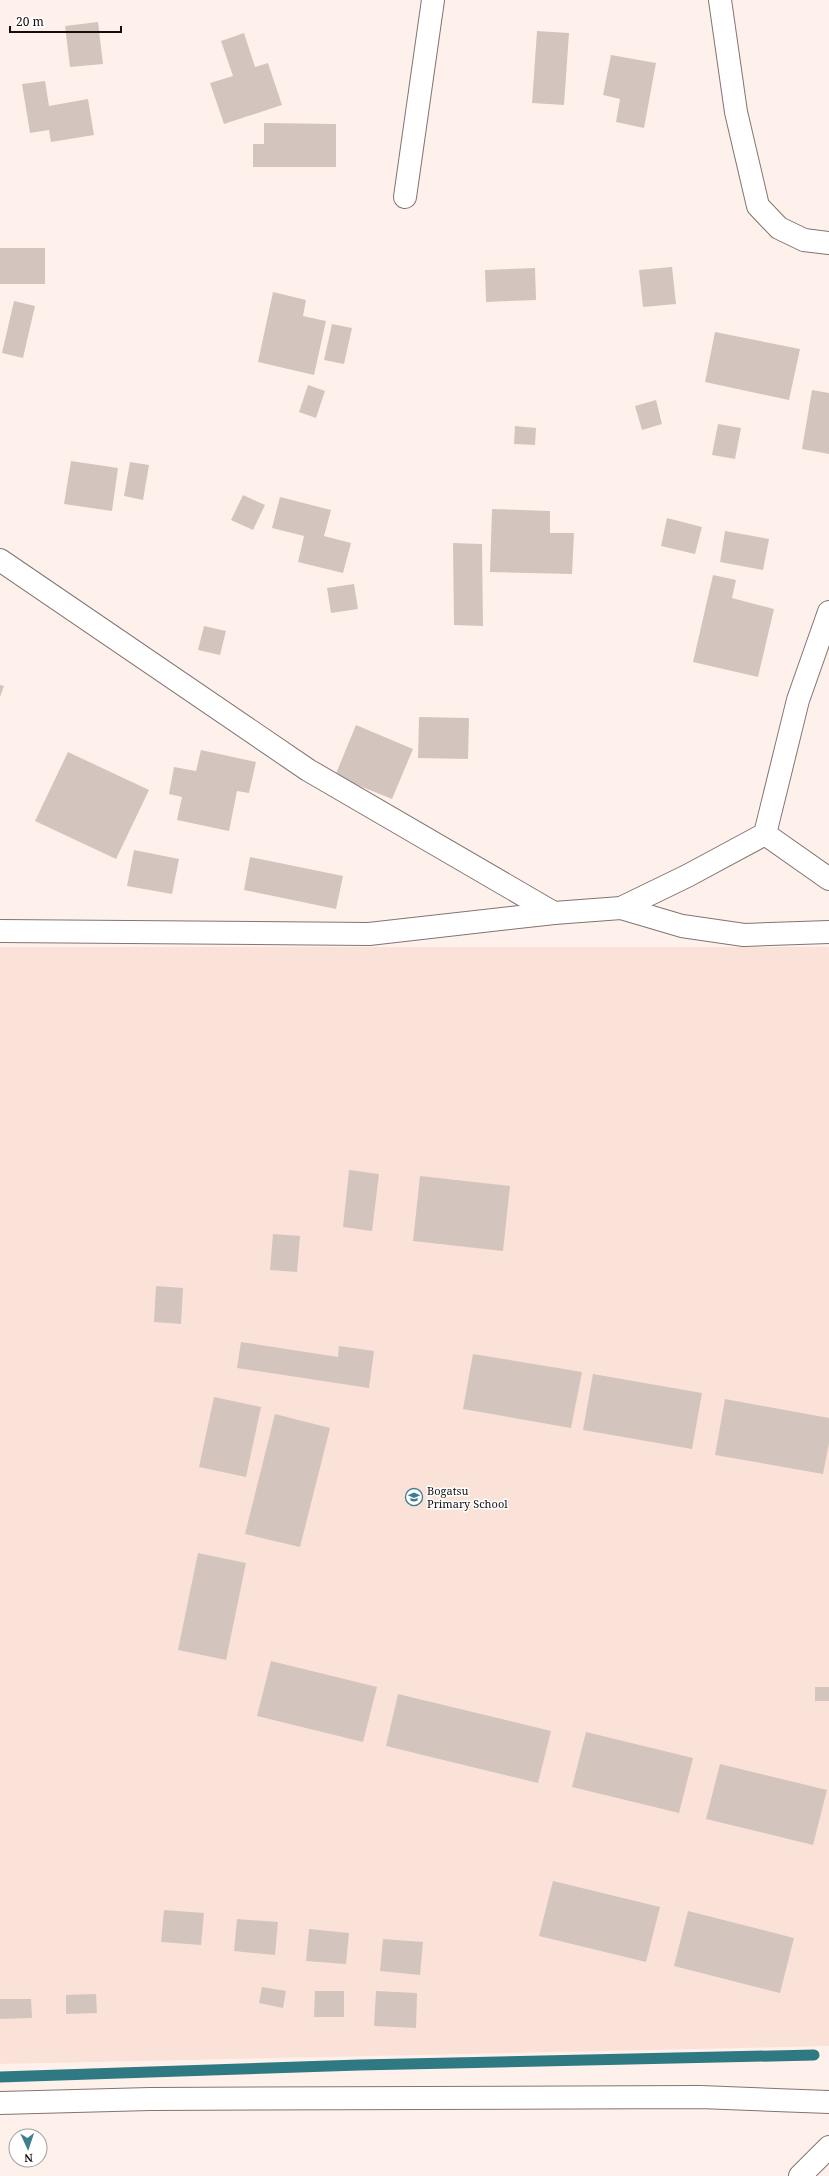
<svg xmlns="http://www.w3.org/2000/svg" width="829" height="2176" font-family="'Noto Serif',serif">
<rect width="100%" height="100%" fill="#fef1ec"/>
<path fill="#fbe2d9" d="M0,947h829v1099l-829,18z"/>
<g fill="none" stroke-linecap="round" stroke-linejoin="round">
<path stroke="#2f7982" stroke-width="11" d="M0,2077l359,-12 455,-10"/>
</g>
<g fill="#d4c4be">
<path d="M98,22l5,42 -33,3 -5,-41z"/>
<path d="M537,31l32,2 -5,72 -32,-2z"/>
<path d="M244,33l11,34 13,-4 14,42 -58,19 -14,-41 23,-7 -12,-35z"/>
<path d="M611,55l45,8 -12,65 -28,-6 4,-23 -17,-4z"/>
<path d="M45,81l4,25 39,-7 6,36 -43,7 -2,-12 -19,3 -8,-49z"/>
<path d="M264,123l72,1v43h-83v-23h11z"/>
<rect x="0" y="248" width="45" height="36"/>
<path d="M672,267l4,37 -33,3 -4,-37z"/>
<path d="M535,268l1,32 -50,2 -1,-32z"/>
<path d="M273,292l33,8 -3,16 23,5 -12,54 -56,-13z"/>
<path d="M14,301l21,5 -12,52 -21,-5z"/>
<path d="M332,324l20,4 -8,36 -20,-4z"/>
<path d="M715,332l85,17 -11,51 -84,-18z"/>
<path d="M308,385l17,6 -9,27 -17,-6z"/>
<path d="M812,390l17,3v61l-27,-5z"/>
<path d="M656,400l6,24 -20,6 -7,-24z"/>
<path d="M718,424l23,4 -6,31 -23,-4z"/>
<path d="M515,426l21,2 -1,17 -21,-1z"/>
<path d="M71,461l47,7 -6,43 -48,-7z"/>
<path d="M130,462l19,3 -6,35 -19,-4z"/>
<path d="M243,495l22,10 -12,25 -22,-10z"/>
<path d="M280,497l51,13 -7,26 27,7 -8,30 -45,-11 6,-26 -32,-8z"/>
<path d="M492,509l58,2v22h24l-2,41 -82,-2z"/>
<path d="M667,518l35,9 -7,27 -34,-8z"/>
<path d="M725,531l44,8 -6,31 -43,-8z"/>
<path d="M453,543l29,1 1,82 -29,-1z"/>
<path d="M713,575l23,5 -4,18 42,11 -16,68 -65,-15z"/>
<path d="M354,584l4,25 -27,4 -4,-25z"/>
<path d="M204,626l22,5 -6,24 -22,-5z"/>
<path d="M0,685l4,1 -4,11z"/>
<path d="M419,717l50,1 -1,41 -50,-1z"/>
<path d="M356,725l57,24 -21,50 -57,-23z"/>
<path d="M201,750l55,12 -7,31 -12,-2 -8,40 -52,-11 5,-23 -13,-3 5,-27 22,4z"/>
<path d="M68,752l81,38 -33,69 -81,-38z"/>
<path d="M134,850l45,9 -7,35 -45,-8z"/>
<path d="M250,857l93,19 -7,33 -92,-19z"/>
<path d="M349,1170l30,4 -7,57 -29,-4z"/>
<path d="M420,1176l90,10 -7,65 -90,-10z"/>
<path d="M273,1234l27,2 -3,36 -27,-2z"/>
<path d="M156,1286l27,2 -2,36 -27,-2z"/>
<path d="M241,1342l97,15 1,-11 35,5 -5,37 -132,-20z"/>
<path d="M473,1354l109,18 -11,56 -108,-19z"/>
<path d="M593,1374l109,19 -10,56 -109,-19z"/>
<path d="M214,1397l47,10 -15,70 -47,-10z"/>
<path d="M725,1399l104,19v25l-6,31 -108,-19z"/>
<path d="M275,1414l55,14 -30,119 -55,-13z"/>
<path d="M198,1553l48,10 -20,97 -48,-10z"/>
<path d="M271,1661l106,26 -14,55 -106,-26z"/>
<rect x="815" y="1687" width="14" height="14"/>
<path d="M398,1694l153,37 -13,52 -152,-37z"/>
<path d="M586,1732l107,26 -14,55 -107,-26z"/>
<path d="M720,1764l107,26 -14,55 -107,-26z"/>
<path d="M553,1881l107,26 -14,55 -107,-26z"/>
<path d="M164,1910l40,3 -3,32 -40,-3z"/>
<path d="M688,1911l106,27 -14,55 -106,-27z"/>
<path d="M237,1919l41,3 -3,33 -41,-4z"/>
<path d="M309,1929l40,4 -3,31 -40,-3z"/>
<path d="M383,1939l40,3 -3,33 -40,-4z"/>
<path d="M262,1987l24,4 -3,17 -24,-5z"/>
<path d="M315,1991h29v26h-30z"/>
<path d="M376,1991l41,2 -1,35 -42,-2z"/>
<path d="M96,1994l1,19 -31,1v-19z"/>
<path d="M0,1999h31l1,19 -32,1z"/>
</g>
<g fill="none" stroke-linecap="round" stroke-linejoin="round">
<g stroke="#82746f" stroke-width="24">
<g id="minor">
<path d="M720,0l16,112 22,94 21,22 25,12 25,3"/>
<path d="M405,197l28,-197"/>
<path d="M0,560l308,210 246,143"/>
<path d="M765,834l64,45"/>
<path d="M621,908l61,18 62,9 85,-3"/>
<path d="M0,931l369,3 185,-21 67,-5 66,-32 78,-42 33,-134 31,-88"/>
<path d="M0,2103l150,-4 550,-2 129,5"/>
<path d="M800,2176l29,-29"/>
</g>
</g>
<use href="#minor" stroke="#fff" stroke-width="22"/>
</g>
<defs>
<g id="school-ring" transform="scale(0.9)"><circle r="9.5" fill="#fff" stroke="#3f7e92" stroke-width="1.5"/><path d="M0-5L7-2L0 1L-7-2ZM-4 1L0 2.5L4 1V4Q0 6-4 4Z" fill="#3f7e92"/></g>
</defs>
<g fill-rule="evenodd">
<use href="#school-ring" x="414" y="1497"/>
</g>
<g text-anchor="middle" stroke-width="3" stroke-linejoin="round" paint-order="stroke">
<g font-size="11" fill="#140f0d" stroke="#fff" text-anchor="start">
<text x="427" y="1495">Bogatsu<tspan x="427" dy="13">Primary School</tspan></text>
</g>
</g>
<g transform="translate(28 2148) rotate(177)"><circle r="19" fill="#ffffff" stroke="#a19f9e"/>
<path d="M0-3L7 15L0 10L-7 15Z" fill="#3f7e92"/>
<text y="-6" font-size="11" font-weight="bold" text-anchor="middle" fill="#140f0d">N</text>
</g>
<path d="M10 26v6h111v-6" fill="none" stroke="#140f0d" stroke-width="2"/>
<text x="16" y="26" font-size="12" fill="#140f0d" stroke="#ffffff" stroke-width="3" paint-order="stroke">20 m</text>
</svg>
